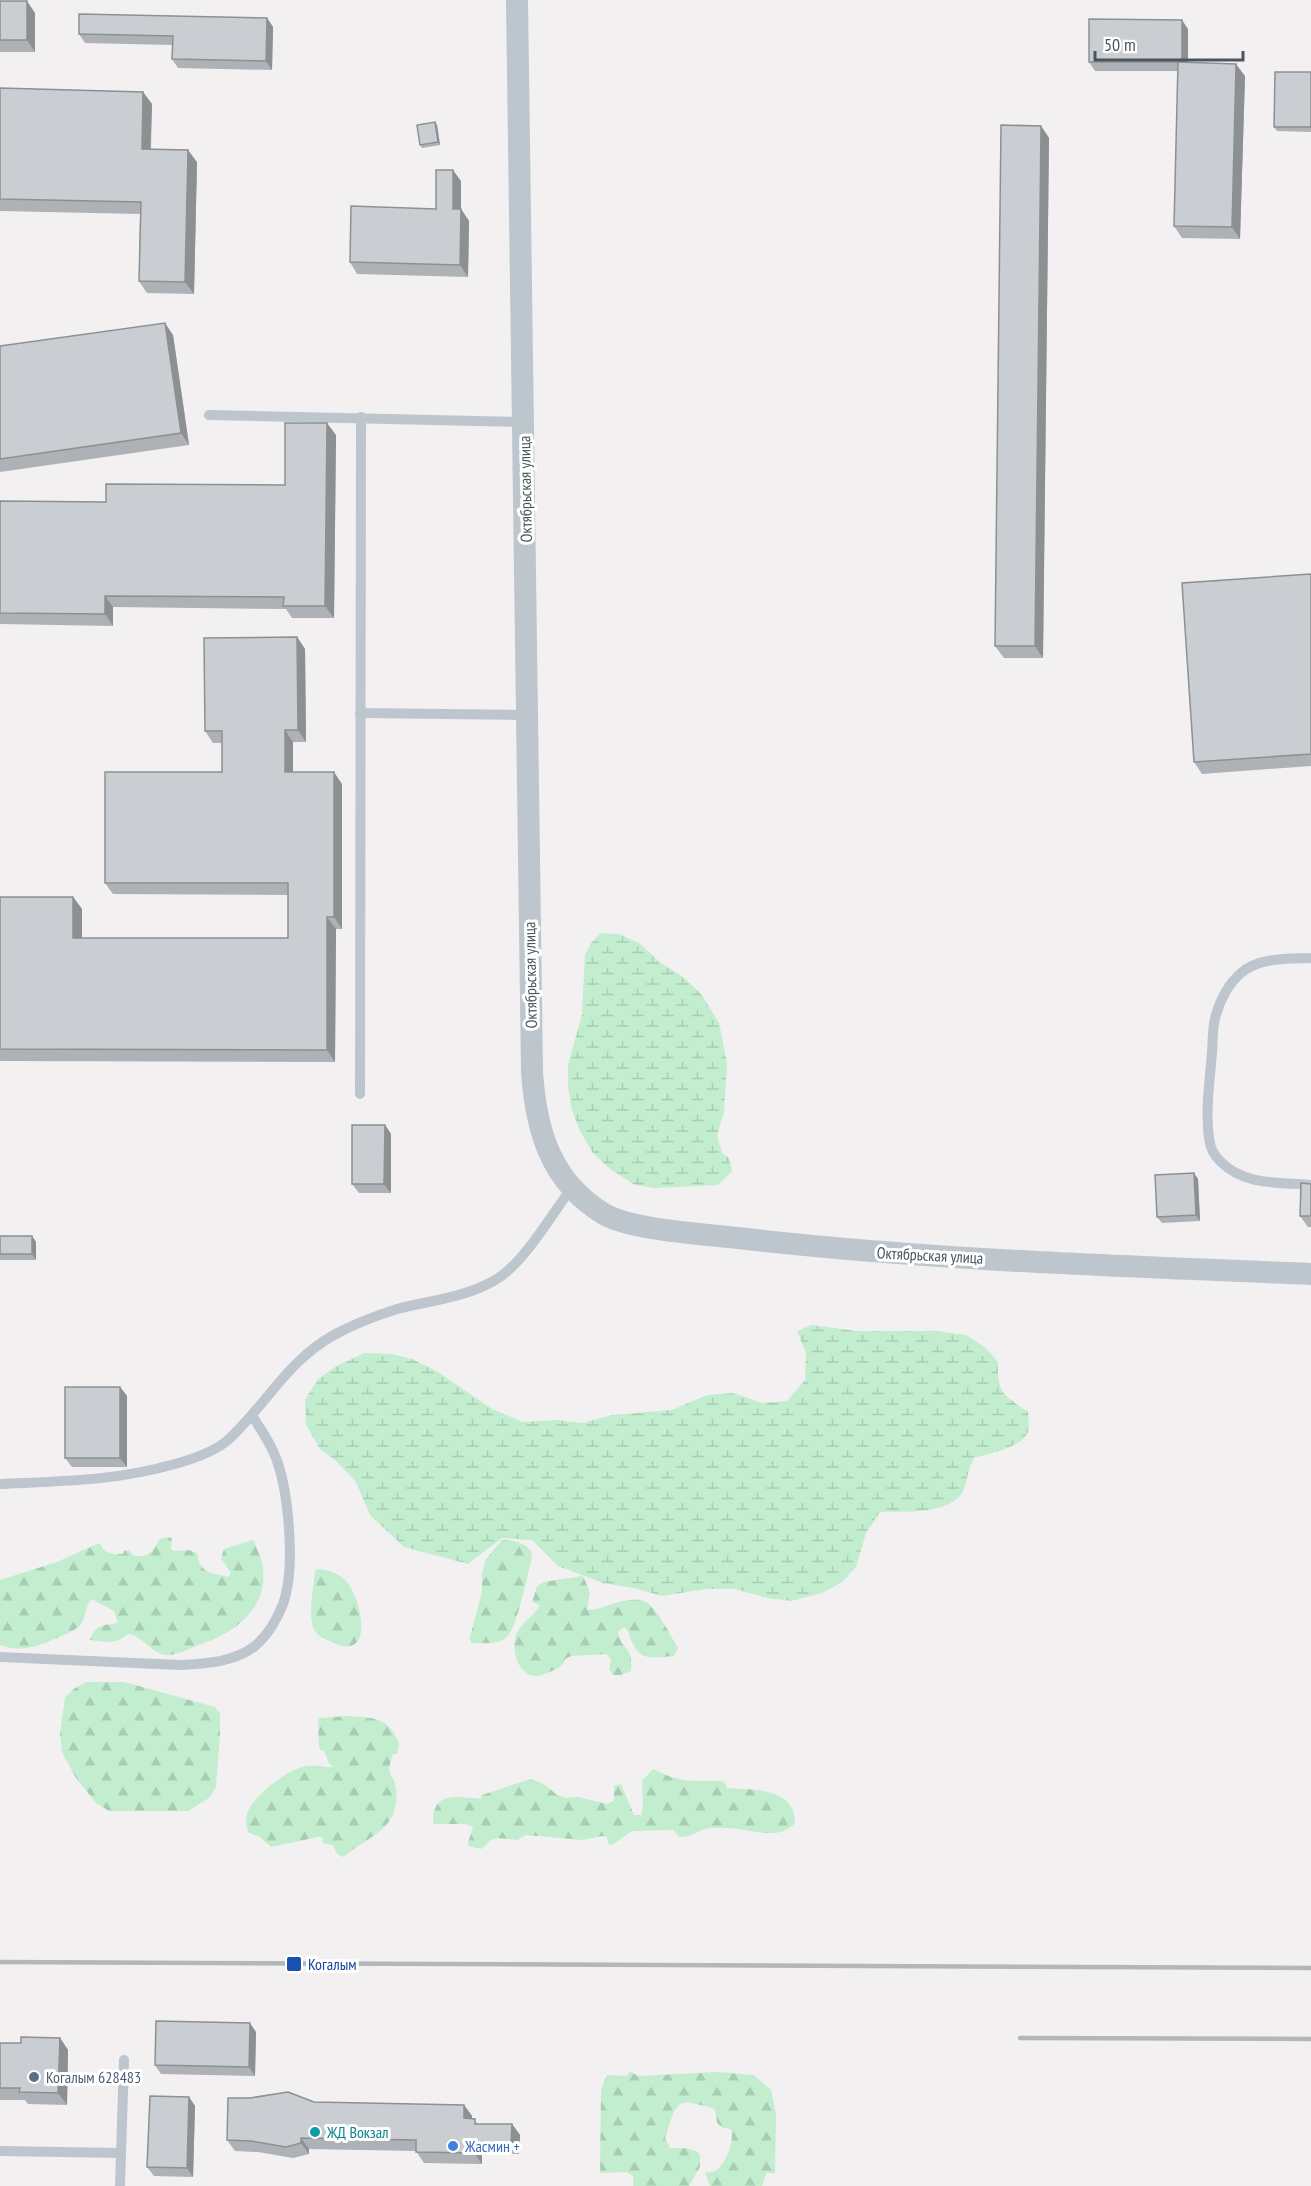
<svg xmlns="http://www.w3.org/2000/svg" width="1311" height="2186" font-family="'PT Sans Narrow',sans-serif">
<defs>
<pattern id="forest-firs" width="22" height="20" patternUnits="userSpaceOnUse" patternTransform="scale(1.5)"><rect width="22" height="20" fill="#c2edce"/><path d="M5 1l3.5 6h-7zM16 11l3.5 6h-7z" fill="#a8cdb3"/></pattern>
<pattern id="wetland-marsh" width="20" height="14" patternUnits="userSpaceOnUse" patternTransform="scale(1.5)"><rect width="20" height="14" fill="#c2edce"/><path d="M1 5h8M5 5V1M11 12h8M15 12V8" fill="none" stroke="#a8cdb3"/></pattern>
</defs>
<rect width="100%" height="100%" fill="#f3f0f1"/>
<g fill="url(#forest-firs)">
<path d="M169,1537l3,2 -1,10 3,2 15,-1 8,3c3,21 13,19 31,24l3,-4 -10,-15 3,-9 29,-9c28,51 -4,89 -54,105 -9,3 -21,10 -31,10 -17,0 -24,-19 -40,-21 -14,11 -21,8 -38,6 6,-17 13,-14 28,-17l-4,-12 -22,-12c-8,7 -5,19 -12,26 -4,5 -10,7 -16,10 -20,9 -42,19 -64,10v-65l57,-18 40,-18h3c5,11 12,10 23,10l1,-3 6,-1 2,5c17,4 19,-3 28,-16z"/>
<path d="M502,1540c13,0 19,2 29,10l1,8c-5,18 -14,65 -24,78 -8,9 -26,7 -37,7l-1,-6 12,-45v-19l4,-14z"/>
<path d="M318,1569c10,1 18,3 26,10 12,10 25,52 12,64 -6,6 -15,3 -22,0 -6,-3 -15,-5 -19,-12 -8,-12 -1,-45 0,-60z"/>
<path d="M583,1576l7,16 -3,18c11,0 21,-5 32,-8 7,-2 20,-4 27,0 10,5 26,36 32,46l-4,8c-31,3 -36,4 -47,-27l-4,-2 -5,5c3,18 16,14 13,39l-10,4h-8l-4,-6 2,-10 -5,-5 -35,2 -6,3c-2,7 -6,9 -13,12 -4,1 -9,4 -13,5 -19,2 -27,-22 -24,-37 2,-14 19,-22 25,-34l-8,-3 5,-15 6,-5z"/>
<path d="M87,1682h37l91,25 5,7v20l-4,53 -7,11 -21,13h-79l-13,-8 -20,-25 -14,-26 -2,-18 5,-37 10,-9z"/>
<path d="M349,1716c26,2 39,1 50,27l-2,11h-4c-9,26 1,16 3,35 4,41 -26,46 -53,68l-6,-3 -4,-9 -10,-2v-5l-5,-1 -47,10 -11,-10 -11,-4c-3,-7 -4,-15 -1,-22 8,-17 40,-42 58,-45 9,-2 19,2 27,1l-4,-4 -5,-12 -4,-1c-2,-4 -2,-28 -1,-32z"/>
<path d="M653,1769c27,14 39,12 69,12l4,4 1,3c24,2 69,-1 68,35 -18,20 -47,4 -71,5 -6,0 -13,-1 -19,1 -10,3 -15,9 -26,8l-6,-7 -41,1 -20,14 -4,-1 -1,-7 -5,-1 -20,4 -56,-5 -9,5 -20,-2 -6,2 -10,9 -12,-3 -1,-3 5,-16 -8,-3h-32c-1,-34 25,-27 48,-25l1,-4 48,-16 14,5 13,11 10,3 11,-1 29,7 7,-3v-15l7,-2 13,31h7l2,-7 -1,-27z"/>
<path d="M629,2072h2l7,4 79,-4 37,3 17,15 5,24 -1,59h-9l-4,13h-52l-5,-13c3,-1 7,-1 10,-2 11,-7 20,-31 16,-42l-8,-1 -6,-5 -2,-14c-41,-12 -37,-9 -50,29l5,10c11,0 22,-1 30,6v13l-11,19h-56v-10l-6,-4 -27,1 1,-84 6,-14 20,1z"/>
</g>
<g fill="url(#wetland-marsh)">
<path d="M601,933l18,1 20,9 22,20 21,13 19,18 18,29 8,40 -3,49 -7,23 5,18 7,5 3,13 -14,14 -64,3 -19,-3 -25,-16 -17,-16 -13,-22 -8,-20 -4,-25v-21l14,-50 3,-60 6,-12z"/>
<path d="M812,1325l44,6h81l29,4 20,13 12,14c-1,32 5,32 30,50 0,5 2,14 0,19 -4,16 -39,23 -54,27 -7,13 -6,19 -10,31 -11,27 -61,22 -84,23l-14,21 -10,34 -14,15 -20,11 -31,8 -23,-3 -33,-9h-30l-43,7 -28,-8 -31,-5 -45,-17 -26,-26 -30,-2 -34,26 -64,-17 -34,-32 -14,-33 -20,-21 -16,-12 -14,-24 -1,-25 12,-20 18,-13 29,-14 28,1 20,5 26,13 54,37 31,13 33,-2 27,3 29,-8 60,-5 35,-15 27,-2 27,10 26,-2 18,-21 1,-27 -9,-22z"/>
</g>
<g fill="none" stroke-linecap="round" stroke-linejoin="round">
<g stroke="#bdc6cc" stroke-width="10">
<path d="M209,415l315,7"/>
<path d="M360,713l167,2"/>
<path d="M1311,958c-22,1 -52,-1 -70,15 -12,10 -21,27 -25,42 -4,12 -3,25 -4,37 -2,28 -7,58 -3,86 1,9 5,18 12,24 24,24 59,20 90,23"/>
<path d="M360,1094l1,-677"/>
<path d="M0,1484c62,-3 115,-3 175,-20 18,-5 39,-12 53,-24 39,-36 59,-79 106,-105 20,-11 41,-19 63,-26 35,-9 73,-12 103,-32 26,-18 52,-63 71,-88"/>
<path d="M0,1657l180,8c25,-1 55,-3 75,-19 12,-10 22,-27 28,-42 13,-36 6,-119 -10,-153 -6,-13 -14,-24 -21,-36"/>
<path d="M0,2151l121,2"/>
<path d="M120,2186l4,-126"/>
</g>
<path stroke="#bdc6cc" stroke-width="22" d="M517,0l15,1072c4,59 19,110 72,142 27,16 100,20 134,24 190,22 382,28 573,36"/>
<g stroke="#b3b6ba" stroke-width="4.5">
<path d="M0,1962l1311,6"/>
<path d="M1020,2038l291,1"/>
</g>
</g>
<g fill="#aeb1b5">
<path d="M0,1l35,12v39h-35z"/>
<path d="M267,18l6,9 -1,43 -94,-2 -6,-9v-14l-87,-2 -6,-9z"/>
<path d="M1188,29v33l57,14 -5,163 -58,-1 -8,-12 4,-155h-83l-6,-9z"/>
<path d="M1311,72v60l-34,-1 -3,-4z"/>
<path d="M0,88l143,4 9,12 -1,45 46,13 -3,132 -47,-1 -8,-12 1,-67 -140,-3z"/>
<path d="M435,122l2,3 3,20 -18,3 -2,-3z"/>
<path d="M1041,126l8,12 -6,520h-39l-9,-12z"/>
<path d="M461,181v28l8,12 -1,56 -111,-3 -7,-12 86,-53z"/>
<path d="M173,335l16,110 -189,27v-126z"/>
<path d="M336,435l-2,183h-42l-6,-9 -173,-2v19l-113,-2v-123l106,1 179,-17z"/>
<path d="M1311,574v192l-109,8 -8,-12z"/>
<path d="M297,637l8,12 1,93h-13v30l49,12v145h-6l-1,133 -335,-1v-164h73l9,12v29h206v-43l-175,-1 -8,-11 117,-111v-29h-9l-8,-12z"/>
<path d="M385,1125l6,9v59h-32l-7,-9z"/>
<path d="M1198,1179l2,42 -38,2 -5,-6z"/>
<path d="M1311,1184v43h-3l-8,-11z"/>
<path d="M0,1236h32l4,6v18h-36z"/>
<path d="M120,1387l7,9v71h-55l-7,-9z"/>
<path d="M256,2032l-1,44 -94,-2 -6,-9z"/>
<path d="M60,2038l8,12 -1,55 -39,-1 -3,-4h-25v-57h21z"/>
<path d="M189,2097l6,9 -2,71 -39,-1 -7,-9z"/>
<path d="M314,2102l150,3 8,11v2l6,6h34l8,11 -1,19 -37,-1v11l-58,-1 -8,-12 -107,-2v5l-16,4 -35,-6 -23,-1 -8,-11z"/>
</g>
<g fill="#8d9093">
<path d="M27,1l8,12v39l-8,-12z"/>
<path d="M267,18l6,9 -1,43 -6,-9z"/>
<path d="M1182,20l6,9v42l-6,-9z"/>
<path d="M1236,64l9,12 -5,163 -8,-12z"/>
<path d="M143,92l9,12 -2,57 -8,-12z"/>
<path d="M435,122l2,3 3,20 -2,-3z"/>
<path d="M1041,126l8,12 -6,520 -8,-12z"/>
<path d="M188,150l9,12 -3,132 -9,-12z"/>
<path d="M453,170l8,11v28l8,12 -1,56 -8,-12 -7,-56z"/>
<path d="M165,323l8,12 16,110 -8,-12z"/>
<path d="M327,423l9,12 -2,183 -9,-12z"/>
<path d="M105,596l8,11v19l-8,-12z"/>
<path d="M297,637l8,12 1,93 -8,-12z"/>
<path d="M285,730l8,12v42l-8,-12z"/>
<path d="M334,772l8,12v145l-8,-12z"/>
<path d="M73,897l9,12v41l-9,-12z"/>
<path d="M327,917l9,12 -1,133 -8,-12z"/>
<path d="M385,1125l6,9v59l-7,-9z"/>
<path d="M1194,1173l4,6 2,42 -4,-6z"/>
<path d="M32,1236l4,6v18l-4,-6z"/>
<path d="M120,1387l7,9v71l-7,-9z"/>
<path d="M250,2023l6,9 -1,44 -6,-9z"/>
<path d="M60,2038l8,12 -1,55 -9,-12z"/>
<path d="M189,2097l6,9 -2,71 -6,-9z"/>
<path d="M464,2105l8,11v13l-8,-11z"/>
<path d="M512,2124l8,11 -1,19 -8,-11z"/>
<path d="M301,2138l8,11v5l-8,-11z"/>
<path d="M474,2142l8,11v11l-8,-11z"/>
</g>
<g fill="#caced2" stroke="#8d9093" stroke-width="1.5">
<rect x="0" y="1" width="27" height="39"/>
<path d="M79,14l188,4 -1,43 -94,-2 1,-23 -94,-2z"/>
<path d="M1089,19l93,1v42h-93z"/>
<path d="M1178,62l58,2 -4,163 -58,-1z"/>
<path d="M1275,72h36v55h-37z"/>
<path d="M0,88l143,4 -1,57 46,1 -3,132 -46,-1 2,-79 -141,-3z"/>
<path d="M435,122l3,20 -18,3 -3,-20z"/>
<path d="M1001,125l40,1 -6,520h-40z"/>
<path d="M436,170h17v39h8l-1,56 -110,-3 1,-56 85,3z"/>
<path d="M165,323l16,110 -181,26v-113z"/>
<path d="M285,423h42l-2,183h-42l1,-9 -179,-1v18l-105,-1v-112l106,1v-18l179,1z"/>
<path d="M1311,574v180l-117,8 -12,-179z"/>
<path d="M297,637l1,93h-13v42h49v145h-7v133l-327,-1v-152h73v41h215v-55h-183v-111h117v-41h-17l-1,-93z"/>
<path d="M352,1125h33l-1,59h-32z"/>
<path d="M1194,1173l2,42 -39,2 -2,-42z"/>
<path d="M1301,1183l10,1v32h-11z"/>
<rect x="0" y="1236" width="32" height="18"/>
<rect x="65" y="1387" width="55" height="71"/>
<path d="M156,2021l94,2 -1,44 -94,-2z"/>
<path d="M21,2037l39,1 -2,55 -39,-1 1,-4h-20v-45h21z"/>
<path d="M288,2092l26,10 150,3v13l11,1v5h37l-1,19 -37,-1v11l-58,-1v-12l-115,-2v5l-15,4 -35,-6 -24,-1 1,-42h22z"/>
<path d="M150,2096l39,1 -2,71 -40,-1z"/>
</g>
<rect fill="#1a4fb4" stroke="#fff" stroke-width="2" x="286" y="1956" width="16" height="16" rx="3"/>
<circle fill="#5c6f8a" stroke="#fff" stroke-width="2" cx="34" cy="2077" r="6"/>
<circle fill="#0f9aa8" stroke="#fff" stroke-width="2" cx="315" cy="2132" r="6"/>
<circle fill="#3f7fe0" stroke="#fff" stroke-width="2" cx="453" cy="2146" r="6"/>
<g text-anchor="middle" stroke-width="6" stroke-linejoin="round" paint-order="stroke">
<g font-size="16" fill="#49565d" stroke="#fff">
<text transform="translate(525 489) rotate(-91)" y="6">Октябрьская улица</text>
<text transform="translate(530 975) rotate(-91)" y="6">Октябрьская улица</text>
<text transform="translate(930 1255) rotate(3)" y="6">Октябрьская улица</text>
</g>
<g font-size="16" fill="#164399" stroke="#fff" text-anchor="start">
<text x="308" y="1970">Когалым</text>
</g>
<g font-size="16" fill="#4e5e75" stroke="#fff" text-anchor="start">
<text x="46" y="2083">Когалым 628483</text>
</g>
<g font-size="16" fill="#0d838f" stroke="#fff" text-anchor="start">
<text x="327" y="2138">ЖД Вокзал</text>
</g>
<g font-size="16" fill="#366cbe" stroke="#fff" text-anchor="start">
<text x="465" y="2152">Жасмин +</text>
</g>
</g>
<path d="M1095 51v9h148v-9" fill="none" stroke="#49565d" stroke-width="3"/>
<text x="1104" y="51" font-size="18" fill="#49565d" stroke="#ffffff" stroke-width="4.5" paint-order="stroke">50 m</text>
</svg>
